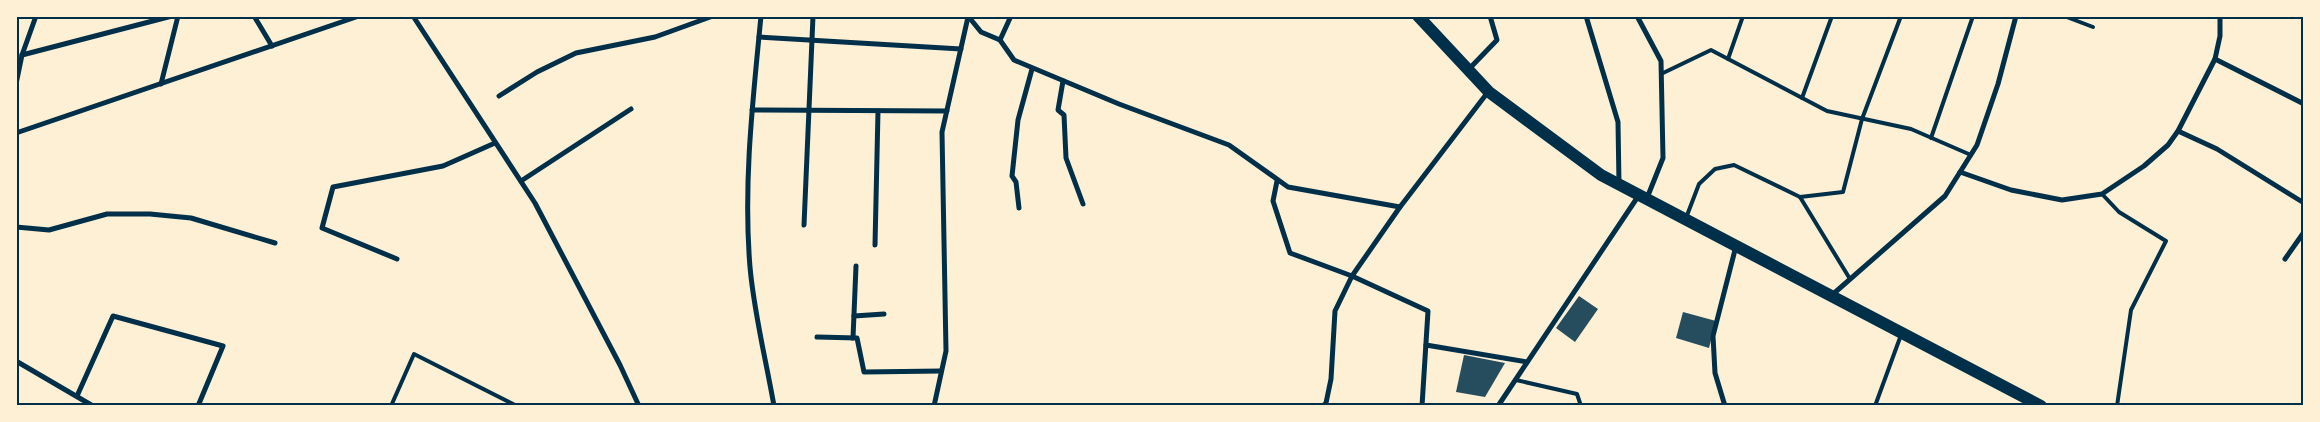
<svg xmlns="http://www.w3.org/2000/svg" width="2320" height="422" font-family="Figtree,sans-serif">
<rect width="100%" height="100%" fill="#fdf0d5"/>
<g fill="#264d5e">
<path d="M1579,296l19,13 -23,33 -19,-14z"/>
<path d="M1683,312l33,9 -7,27 -33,-10z"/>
<path d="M1464,355l41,8 -20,34 -29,-5z"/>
</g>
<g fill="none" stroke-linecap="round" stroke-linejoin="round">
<g stroke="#003049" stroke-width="4">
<path d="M2064,16l29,11"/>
<path d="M1728,59l15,-43"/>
<path d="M1661,74l50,-24 116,61 84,18 60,26"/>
<path d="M1802,98l30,-82"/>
<path d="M1931,138l42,-122"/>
<path d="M2102,194l17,18 47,29 -35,69 -14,96"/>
<path d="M1800,197l43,-5 19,-73 39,-103"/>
<path d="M1686,218l13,-34 16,-15 19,-4 66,32 50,82"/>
<path d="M1516,380l61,14 4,12"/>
<path d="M391,406l23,-52 103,52"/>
<path d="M1875,406l26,-71"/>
</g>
<g stroke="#003049" stroke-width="5">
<path d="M254,16l18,30"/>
<path d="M413,16l122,187 85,162 19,41"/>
<path d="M761,16c-8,83 -18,168 -11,251 4,46 16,93 24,139"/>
<path d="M968,16l13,16 19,8 14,20 105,44 110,41 59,42 112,20"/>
<path d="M1586,16l32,106 1,62"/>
<path d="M1637,16l24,45 2,97 -16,40"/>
<path d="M759,37l202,12"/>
<path d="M1000,40l11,-24"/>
<path d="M22,55l150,-39"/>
<path d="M2215,59l89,45"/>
<path d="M1469,69l28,-29 -7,-24"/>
<path d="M1063,81l-5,29 6,5 2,43 17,46"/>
<path d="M16,84l6,-29 14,-39"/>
<path d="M161,84l17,-68"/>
<path d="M499,96l38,-24 39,-19 79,-16 58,-21"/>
<path d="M752,110l195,1"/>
<path d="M2178,131l39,18 87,54"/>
<path d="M16,133l343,-117"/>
<path d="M1960,172l51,18 51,10 40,-6 42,-28 24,-21 10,-14 37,-72 5,-23v-20"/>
<path d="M521,181l110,-72"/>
<path d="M1277,181l-4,20 17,52 62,23 76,35 -6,95"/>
<path d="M1019,208l-3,-26 -4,-6 6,-56 14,-51"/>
<path d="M804,225l9,-209"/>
<path d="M16,227l33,3 58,-16h43l41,4 84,25"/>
<path d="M875,245l3,-134"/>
<path d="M397,259l-75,-31 11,-41 110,-21 52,-23"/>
<path d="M2285,259l19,-27"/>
<path d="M1832,295l113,-99 32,-51 21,-61 18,-68"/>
<path d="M854,316l30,-2"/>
<path d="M817,337l40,1 7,34 77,-1"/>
<path d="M853,338l3,-72"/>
<path d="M1426,345l101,17"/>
<path d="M16,361l77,45"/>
<path d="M77,396l36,-80 110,30 -25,60"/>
<path d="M934,406l12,-55 -4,-219 26,-115"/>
<path d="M1323,406l3,-3 5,-24 4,-68 17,-35 48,-69 88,-115"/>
<path d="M1498,406l141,-211"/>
<path d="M1725,406l-10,-33 -2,-37 23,-90"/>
</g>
<path stroke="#003049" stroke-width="12" d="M1418,16l71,76 112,83 440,231"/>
</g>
<rect width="2320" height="422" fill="none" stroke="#fdf0d5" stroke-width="35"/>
<rect x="18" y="18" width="2284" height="386" fill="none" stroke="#003049" stroke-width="2"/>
</svg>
